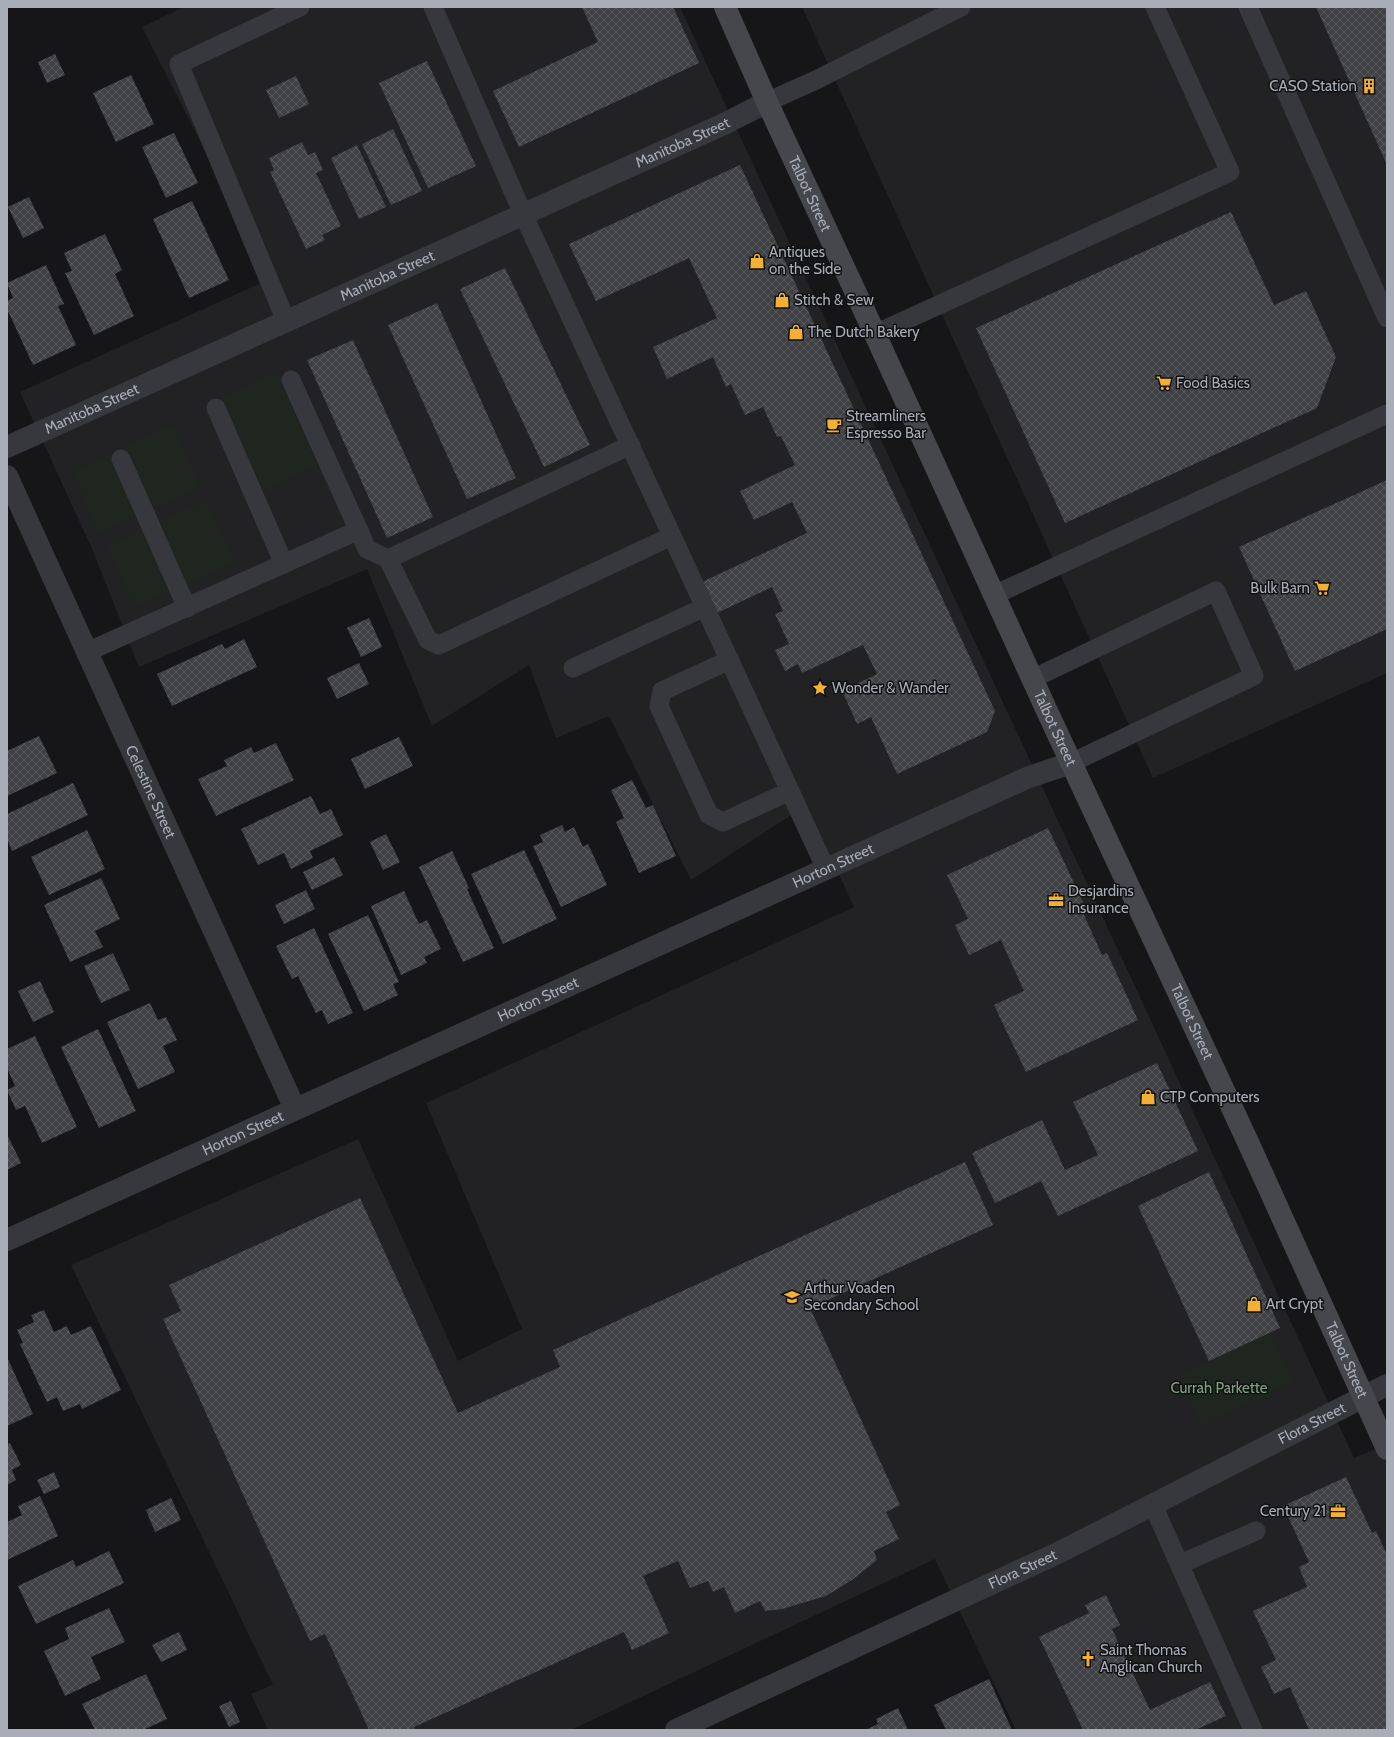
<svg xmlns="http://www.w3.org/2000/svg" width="1394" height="1737" font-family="Cabin,sans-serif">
<defs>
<pattern id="building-cross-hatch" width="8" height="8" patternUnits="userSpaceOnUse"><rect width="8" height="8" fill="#404145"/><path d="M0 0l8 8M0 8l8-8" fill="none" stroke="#595a5e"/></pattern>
</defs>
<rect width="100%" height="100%" fill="#161618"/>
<g fill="#222225">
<path d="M184,7h496l674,1451 33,-14v286h-371l-81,-171 -364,171h-303l-17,-36 22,-9 -202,-420 287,-126 100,222 64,-32 -96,-226 428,-196 -47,-102 -116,75 -82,-164 -53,22 -27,-73 -97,61 -65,-157 -228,98 -46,-116 -73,-159 250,-113 -128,-252z"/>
<path d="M802,7h585v666l-234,105z"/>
</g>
<g fill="#1e261f">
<path d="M277,372l41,94 -65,29 -42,-92z"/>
<path d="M172,425l28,62 -101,46 -27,-62z"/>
<path d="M206,500l30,62 -102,45 -27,-61z"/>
<path d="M1271,1331l23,51 -91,45 -24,-51z"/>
</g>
<g fill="url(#building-cross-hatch)">
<path d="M582,7h91l26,56 -180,84 -26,-56 105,-49z"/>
<path d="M1316,7h71v158z"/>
<path d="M55,54l10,21 -18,8 -9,-21z"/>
<path d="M427,61l49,105 -48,22 -49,-105z"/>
<path d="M131,75l23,49 -38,18 -23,-49z"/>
<path d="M296,76l13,28 -30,14 -13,-28z"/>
<path d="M393,129l29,62 -31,14 -29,-61z"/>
<path d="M174,133l24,50 -32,15 -24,-51z"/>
<path d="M302,142l6,13 7,-3 8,18 -7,3 25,53 -19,9 3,5 -19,9 -36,-77 4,-2 -5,-12z"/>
<path d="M357,145l29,62 -27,12 -28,-61z"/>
<path d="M740,165l255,546 -8,21 -90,42 -26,-57 -14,7 -15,-33 35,-17 -14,-29 -61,28 -4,-9 -13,7 -10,-21 14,-6 -14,-30 8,-3 -11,-24 -55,26 -15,-31 105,-49 -15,-31 -38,18 -14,-29 55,-26 -14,-29 -4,1 -14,-30 -18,8 -14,-31 -5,3 -13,-30 -46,22 -14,-32 64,-29 -28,-60 -93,43 -27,-57z"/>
<path d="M29,197l15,31 -21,10 -15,-31z"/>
<path d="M192,201l37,79 -40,18 -36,-79z"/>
<path d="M1231,212l43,93 32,-14 30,66 -19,51 -252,115 -89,-195z"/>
<path d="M105,234l17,36 -7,4 19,42 -40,19 -29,-62 7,-2 -8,-18z"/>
<path d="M46,265l18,39 -6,2 18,39 -43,20 -26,-56v-8l6,-3 -6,-15z"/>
<path d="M505,268l85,177 -46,22 -84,-178z"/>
<path d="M437,303l79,175 -49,21 -79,-174z"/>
<path d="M353,340l80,177 -46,21 -80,-178z"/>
<path d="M1387,480v149l-92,42 -56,-124z"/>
<path d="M369,618l13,29 -21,10 -14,-29z"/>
<path d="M244,639l13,28 -85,39 -15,-32 65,-30 3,5z"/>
<path d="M359,663l10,21 -32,15 -10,-21z"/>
<path d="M39,736l18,37 -50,23v-45z"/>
<path d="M399,737l14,29 -48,23 -14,-30z"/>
<path d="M276,743l18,37 -78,36 -18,-37 29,-13 -3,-6 27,-13 3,6z"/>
<path d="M632,780l14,28 7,-3 23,51 -37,17 -23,-51 8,-4 -13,-28z"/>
<path d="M73,783l15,32 -76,36 -5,-12v-25z"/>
<path d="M311,796l9,18 11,-5 12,26 -33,16 3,7 -22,11 -7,-16 -26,12 -17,-36z"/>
<path d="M562,825l3,7 9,-5 9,20 5,-3 19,41 -46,22 -28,-61 10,-4 -3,-7z"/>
<path d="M1048,828l35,74 -4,2 23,51 5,-2 31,67 -112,52 -32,-67 30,-14 -23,-51 -32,15 -14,-30 13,-6 -21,-44z"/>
<path d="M87,830l18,39 -56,26 -18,-38z"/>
<path d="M386,834l14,28 -17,8 -13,-28z"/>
<path d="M524,850l33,69 -54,25 -32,-70z"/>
<path d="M452,851l17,37 -2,1 27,59 -31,14 -44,-95z"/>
<path d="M334,857l9,18 -31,15 -9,-18z"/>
<path d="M101,878l19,41 -25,12 8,16 -33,15 -26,-57z"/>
<path d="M306,890l9,19 -31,15 -9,-19z"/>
<path d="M404,891l15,33 8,-4 14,29 -17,8 3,6 -26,12 -30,-69z"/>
<path d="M368,915l31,67 -6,2 5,11 -34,16 -36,-77z"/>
<path d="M314,928l39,85 -25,11 -6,-14 -6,3 -18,-37 -6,3 -16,-33z"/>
<path d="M113,953l17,37 -29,13 -17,-37z"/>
<path d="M40,981l14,31 -21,10 -15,-31z"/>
<path d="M150,1003l8,17 8,-3 11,23 -14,6 12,26 -37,17 -31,-67z"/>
<path d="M98,1029l38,82 -37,17 -38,-81z"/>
<path d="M35,1036l42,91 -35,16 -17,-37 -9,4 -9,-20 8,-4 -8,-18v-19z"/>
<path d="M1157,1063l41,88 -140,65 -17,-35 -46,22 -23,-50 70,-33 23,50 33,-15 -25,-53z"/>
<path d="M7,1134l14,29 -14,7z"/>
<path d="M965,1162l28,63 -183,83 90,197 -14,7 13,27 -25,12 3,9 -25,20 -26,16 -44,13 -17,2 -5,-10 -25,12 -11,-26 -11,5 -5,-11 -18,7 -12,-27 -35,15 26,57 -37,17 -8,-18 -210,95 2,3h-47l-44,-96 -15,7 -147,-322 18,-8 -12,-26 191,-87 98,215 102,-46 -7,-17z"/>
<path d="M1209,1172l71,156 -71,33 -71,-155z"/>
<path d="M44,1310l10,22 13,-6 4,9 20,-9 30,64 -39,19 -2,-5 -17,7 -6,-14 -10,5 -27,-58 3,-1 -6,-13 17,-8 -3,-7z"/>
<path d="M7,1357l26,57 -26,12z"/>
<path d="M10,1443l11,22 -9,5 4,10 -9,5v-41z"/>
<path d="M54,1472l6,15 -16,7 -7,-14z"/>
<path d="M1346,1477l26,56 4,-2 11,24v175h-78l-19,-43 -16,7 -13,-27 15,-7 -23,-49 54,-24 -8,-20 10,-5 -26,-56z"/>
<path d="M40,1496l18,40 -51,24v-38l15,-7 -4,-9z"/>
<path d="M171,1498l10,22 -26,12 -9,-22z"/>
<path d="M109,1551l15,32 -88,41 -18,-38 55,-26 3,7z"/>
<path d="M1106,1595l14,30 -8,4 38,81 60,-28 16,34 -31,14h-112l-44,-93 50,-24 -4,-8z"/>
<path d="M109,1608l16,34 -34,15 10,22 -36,17 -21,-45 25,-12 -4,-11z"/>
<path d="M179,1632l8,18 -26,12 -9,-17z"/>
<path d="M146,1674l21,45 -24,11h-48l-13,-26z"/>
<path d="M989,1679l23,51h-66l-12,-25z"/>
<path d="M231,1701l9,21 -11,5 -10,-21z"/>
<path d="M898,1708l10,22h-43l13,-6 -2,-5z"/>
</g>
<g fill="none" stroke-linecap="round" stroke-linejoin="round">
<g stroke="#37383d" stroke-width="19">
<path d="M433,7l90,207 303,655"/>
<path d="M1248,7l139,311"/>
<path d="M767,102l49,-22 145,-73"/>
<path d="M286,321l-107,-257 121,-57"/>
<path d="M875,334l355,-162 -75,-165"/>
<path d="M291,380l76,169 21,10"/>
<path d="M216,408l68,156"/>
<path d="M631,445l-243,114 40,81 11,5 233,-109"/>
<path d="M121,459l66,149"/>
<path d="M994,595l393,-181"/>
<path d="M87,652l272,-122"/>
<path d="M730,660l-68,31 -3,15 50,109 14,7 67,-31"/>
<path d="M573,668l132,-61"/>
<path d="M1032,679l184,-88 38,85 -183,87"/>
<path d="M1153,1505l100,225"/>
<path d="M1180,1564l76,-33"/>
</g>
<g stroke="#37383d" stroke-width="22">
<path id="s1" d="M7,447l717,-323 43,-22"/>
<path id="s2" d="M7,476l288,633"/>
<path id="s3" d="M7,1240l1022,-463 42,-14"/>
<path id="s4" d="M676,1730l384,-178 327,-167"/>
</g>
<path stroke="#45474d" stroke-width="22" id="s5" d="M725,7l42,95 108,232 172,377 200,429 140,309"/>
</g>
<defs>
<g id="building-bare" transform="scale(1.2)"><path d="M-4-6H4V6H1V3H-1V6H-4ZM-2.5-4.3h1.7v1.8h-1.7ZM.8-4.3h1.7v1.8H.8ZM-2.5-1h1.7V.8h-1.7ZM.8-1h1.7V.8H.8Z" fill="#f2b134" stroke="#111113" stroke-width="2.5" paint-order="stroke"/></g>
<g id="shop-bare" transform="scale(1.2)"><path d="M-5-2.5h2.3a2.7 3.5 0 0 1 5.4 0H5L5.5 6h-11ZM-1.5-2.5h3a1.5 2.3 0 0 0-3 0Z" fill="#f2b134" stroke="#111113" stroke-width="2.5" paint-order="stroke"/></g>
<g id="supermarket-bare" transform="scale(1.2)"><path d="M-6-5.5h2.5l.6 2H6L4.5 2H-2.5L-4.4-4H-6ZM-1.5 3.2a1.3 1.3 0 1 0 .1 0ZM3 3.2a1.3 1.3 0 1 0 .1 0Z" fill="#f2b134" stroke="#111113" stroke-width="2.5" paint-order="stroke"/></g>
<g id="cafe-bare" transform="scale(1.2)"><path d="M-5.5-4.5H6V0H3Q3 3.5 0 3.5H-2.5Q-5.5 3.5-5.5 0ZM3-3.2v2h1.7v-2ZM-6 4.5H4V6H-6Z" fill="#f2b134" stroke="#111113" stroke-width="2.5" paint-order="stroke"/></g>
<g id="sight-bare" transform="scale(1.2)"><path d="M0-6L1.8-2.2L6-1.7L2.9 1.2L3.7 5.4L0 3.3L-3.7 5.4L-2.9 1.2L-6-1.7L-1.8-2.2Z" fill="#f2b134" stroke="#111113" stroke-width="2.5" paint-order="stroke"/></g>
<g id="office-bare" transform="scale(1.2)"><path d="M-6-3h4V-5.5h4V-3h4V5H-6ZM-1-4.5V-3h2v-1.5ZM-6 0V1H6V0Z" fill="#f2b134" stroke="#111113" stroke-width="2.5" paint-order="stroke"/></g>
<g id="school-bare" transform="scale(1.2)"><path d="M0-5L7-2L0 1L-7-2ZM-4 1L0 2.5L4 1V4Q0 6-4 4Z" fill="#f2b134" stroke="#111113" stroke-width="2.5" paint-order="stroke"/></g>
<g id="church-bare" transform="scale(1.2)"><path d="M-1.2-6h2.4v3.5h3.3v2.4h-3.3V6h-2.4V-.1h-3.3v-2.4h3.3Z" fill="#f2b134" stroke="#111113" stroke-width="2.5" paint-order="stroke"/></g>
</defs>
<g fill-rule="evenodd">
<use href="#building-bare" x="1369" y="86"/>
<use href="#shop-bare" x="757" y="261"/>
<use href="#shop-bare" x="782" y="300"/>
<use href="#shop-bare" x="796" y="332"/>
<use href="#supermarket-bare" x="1164" y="383"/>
<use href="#cafe-bare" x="834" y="425"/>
<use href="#supermarket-bare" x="1322" y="588"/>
<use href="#sight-bare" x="820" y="688"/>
<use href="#office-bare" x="1056" y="900"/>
<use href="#shop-bare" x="1148" y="1097"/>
<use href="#school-bare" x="792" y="1297"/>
<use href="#shop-bare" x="1254" y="1304"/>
<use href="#office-bare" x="1338" y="1511"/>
<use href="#church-bare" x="1088" y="1659"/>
</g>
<g text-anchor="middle" stroke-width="3" stroke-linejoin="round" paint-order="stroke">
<g font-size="15" fill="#a8adb8" stroke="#111113" text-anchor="start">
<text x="1357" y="91" text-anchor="end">CASO Station</text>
<text x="769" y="257">Antiques<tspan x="769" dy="17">on the Side</tspan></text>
<text x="794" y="305">Stitch &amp; Sew</text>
<text x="808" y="337">The Dutch Bakery</text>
<text x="1176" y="388">Food Basics</text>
<text x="846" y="421">Streamliners<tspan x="846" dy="17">Espresso Bar</tspan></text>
<text x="1310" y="593" text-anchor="end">Bulk Barn</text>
<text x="832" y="693">Wonder &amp; Wander</text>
<text x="1068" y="896">Desjardins<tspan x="1068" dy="17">Insurance</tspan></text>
<text x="1160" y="1102">CTP Computers</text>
<text x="804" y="1293">Arthur Voaden<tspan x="804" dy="17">Secondary School</tspan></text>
<text x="1266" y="1309">Art Crypt</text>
<text x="1326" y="1516" text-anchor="end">Century 21</text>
<text x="1100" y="1655">Saint Thomas<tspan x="1100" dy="17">Anglican Church</tspan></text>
</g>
<g font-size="15" fill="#a8adb8" stroke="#111113">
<text dy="5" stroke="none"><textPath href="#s1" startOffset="741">Manitoba Street</textPath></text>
<text dy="5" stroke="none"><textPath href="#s5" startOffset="205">Talbot Street</textPath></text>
<text dy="5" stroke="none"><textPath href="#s1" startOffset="417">Manitoba Street</textPath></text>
<text dy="5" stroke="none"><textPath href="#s1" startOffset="93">Manitoba Street</textPath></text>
<text dy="5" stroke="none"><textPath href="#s5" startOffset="793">Talbot Street</textPath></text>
<text dy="5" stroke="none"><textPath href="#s2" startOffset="347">Celestine Street</textPath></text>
<text dy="5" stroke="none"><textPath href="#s3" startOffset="907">Horton Street</textPath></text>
<text dy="5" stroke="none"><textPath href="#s3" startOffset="583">Horton Street</textPath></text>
<text dy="5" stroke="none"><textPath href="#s5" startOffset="1117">Talbot Street</textPath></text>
<text dy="5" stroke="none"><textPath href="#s3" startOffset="259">Horton Street</textPath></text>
<text dy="5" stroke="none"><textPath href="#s5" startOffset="1489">Talbot Street</textPath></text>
<text dy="5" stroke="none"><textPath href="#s4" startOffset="706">Flora Street</textPath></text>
<text dy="5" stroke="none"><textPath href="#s4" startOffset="382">Flora Street</textPath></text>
</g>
<g font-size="15" fill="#7fa381" stroke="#111113">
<text x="1219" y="1393">Currah Parkette</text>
</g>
</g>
<rect width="1394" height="1737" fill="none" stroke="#a8adb8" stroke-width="16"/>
</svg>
